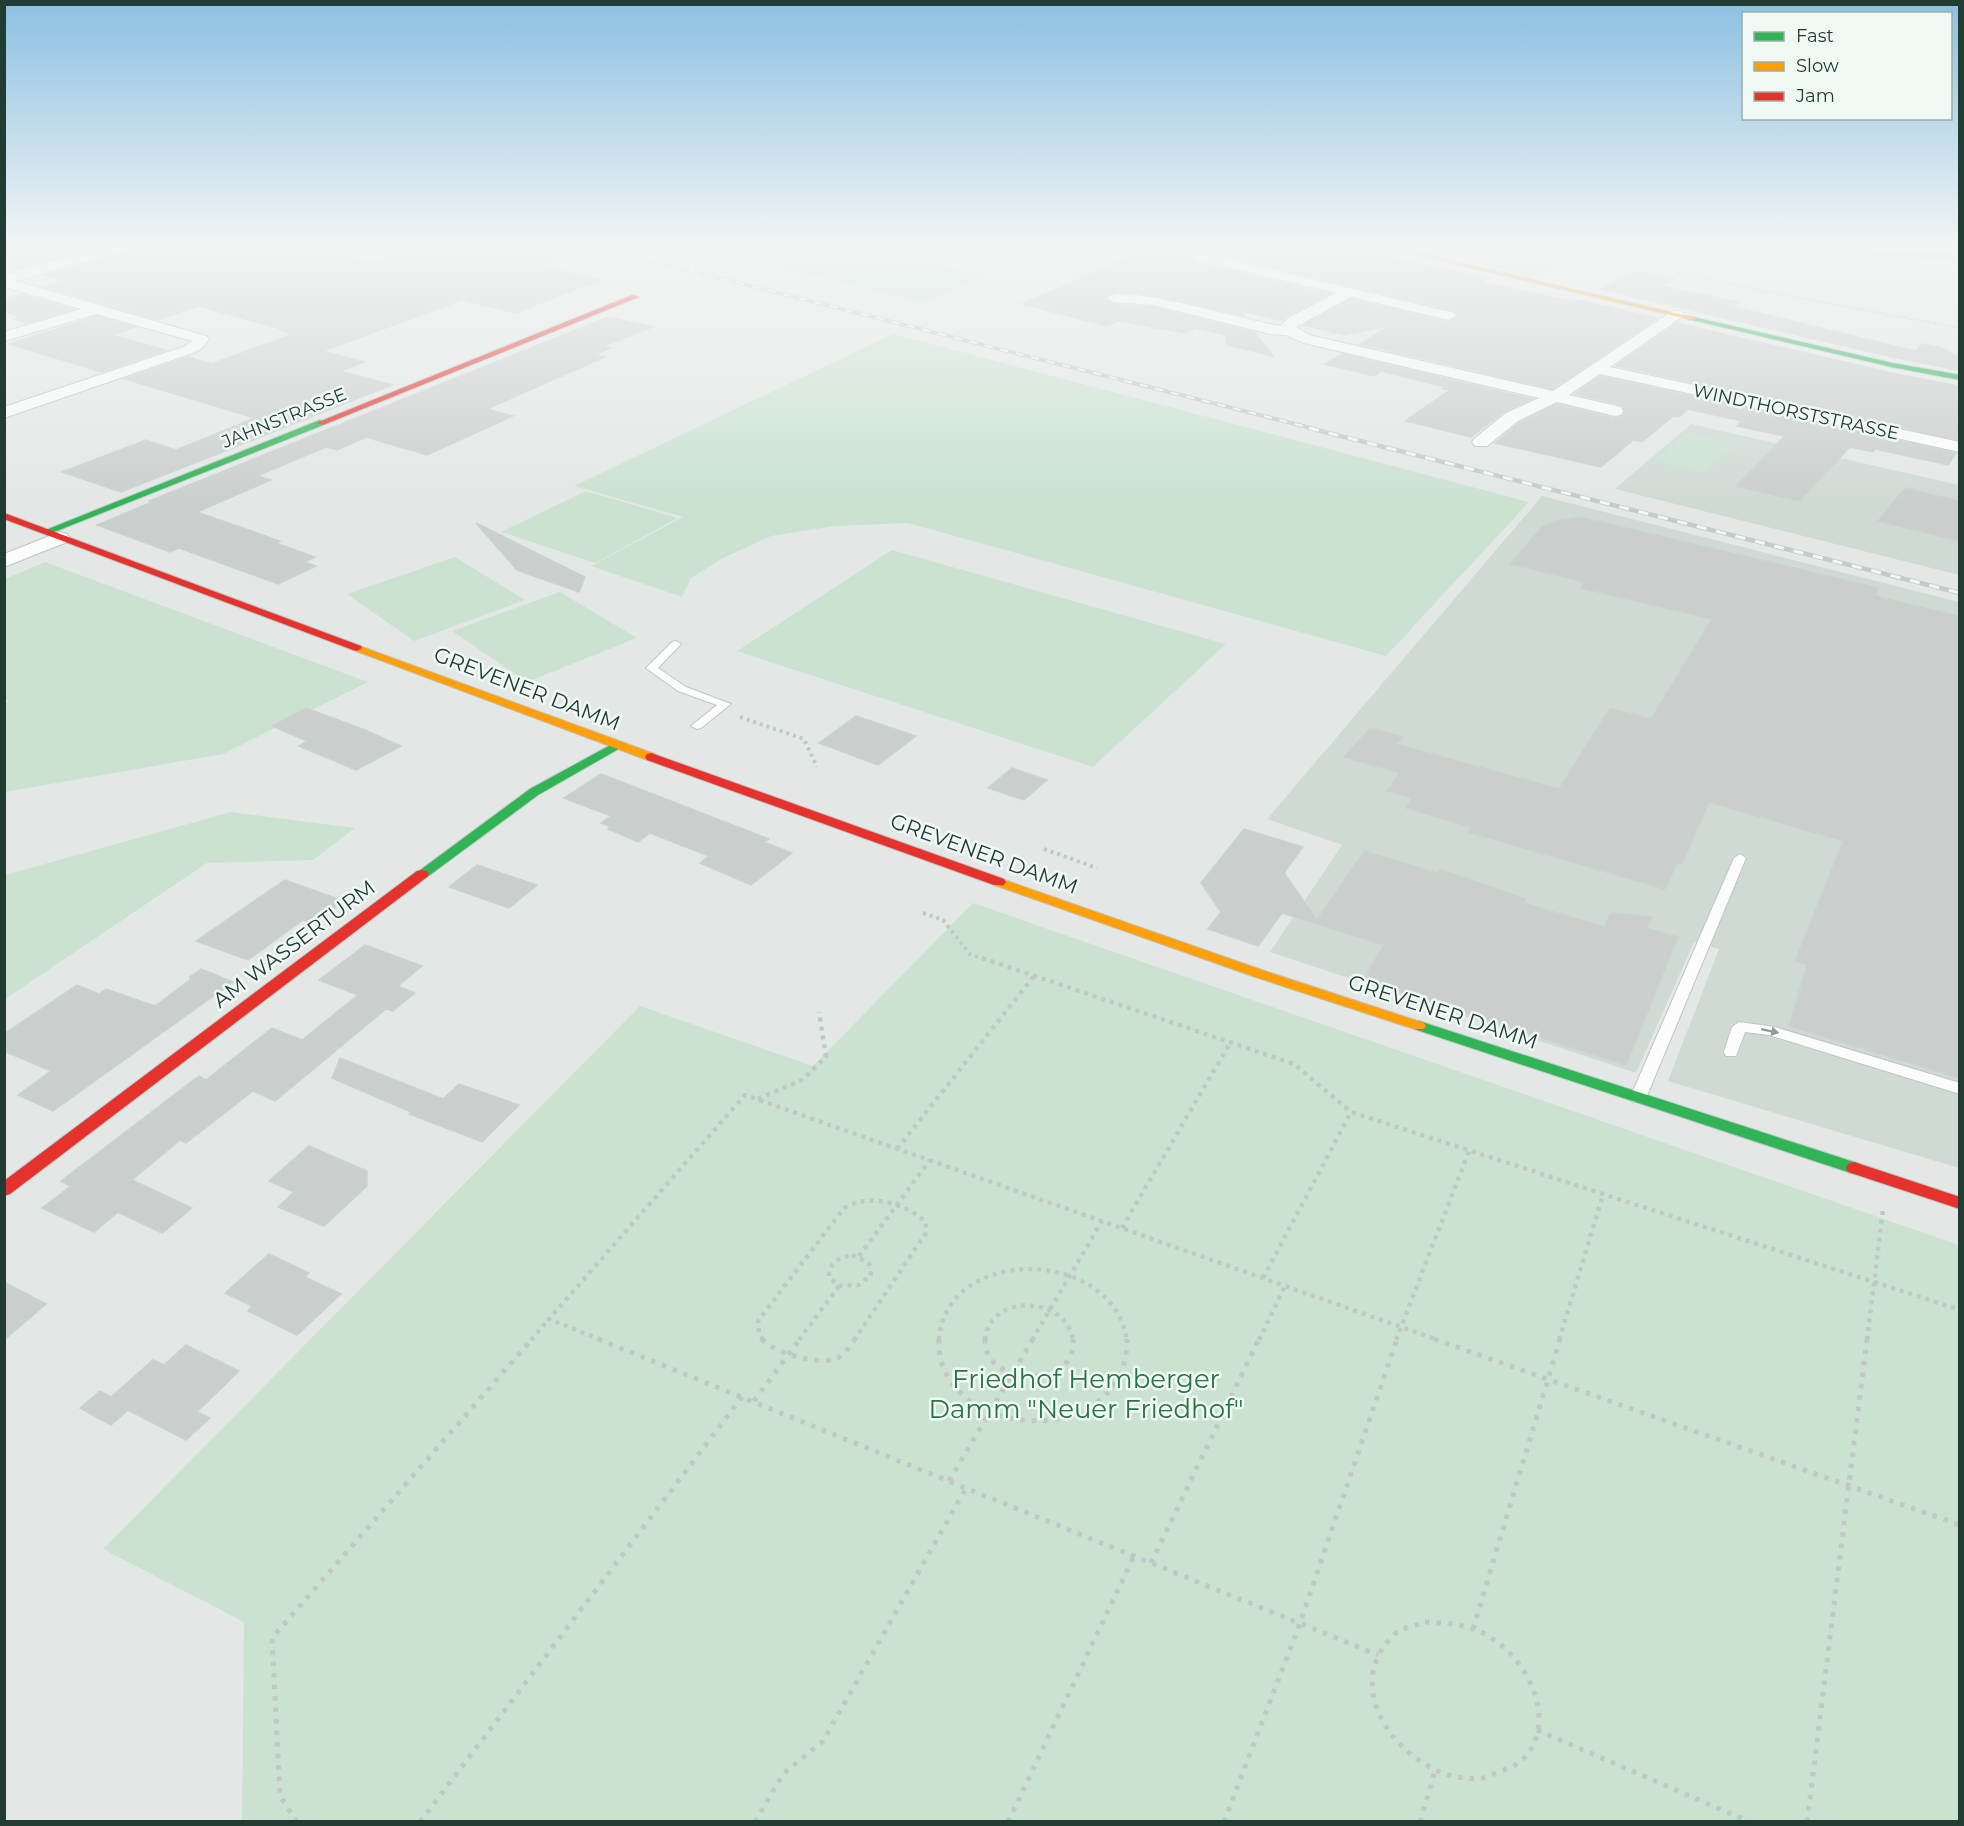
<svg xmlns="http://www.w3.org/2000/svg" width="1964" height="1826" font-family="Montserrat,sans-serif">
<rect width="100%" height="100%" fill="#e3e8e6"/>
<g fill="#d0dad5">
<path d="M1691,424l268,61v90l-344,-86z"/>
<path d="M1542,496l417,106v566l-291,-87 51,-132 -25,-7 -58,131 -366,-121 72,-107 -75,-26z"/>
</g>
<g fill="#cbe2d1">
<path d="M696,247h235l-24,10 78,19 -63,26z"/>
<path d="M1405,247h206l-78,29z"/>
<path d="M893,334l636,168 -143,154 -478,-133 -73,3 -64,10 -48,22 -32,20 -9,19 -91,-31 92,-49 -109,-31z"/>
<path d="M1687,432l50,12 -32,29 -51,-12z"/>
<path d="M586,491l92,27 -83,45 -94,-31z"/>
<path d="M892,550l334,94 -133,123 -356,-116z"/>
<path d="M455,557l70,43 -111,41 -67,-47z"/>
<path d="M45,562l323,120 -145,72 -218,38 -1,-88 5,-3 -5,-2 1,-120z"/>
<path d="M560,592l77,46 -110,44 -75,-51z"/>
<path d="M231,812l124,16 -42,32 -106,3 -202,136v-124z"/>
<path d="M973,903l986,342v576h-1717l2,-199 -141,-73 537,-543 173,60z"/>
</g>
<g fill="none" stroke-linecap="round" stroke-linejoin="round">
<path fill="#a1d2d8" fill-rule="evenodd" d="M1838,247h122v14l-108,-6 -10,-2z"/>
</g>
<g fill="#cacfcd" stroke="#cbd1cf" stroke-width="1.5">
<path d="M4,247h97l-82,22 -15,-4z"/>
<path d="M130,247h173l67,15 53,-15h160v5l-43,14 61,14 -86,33 -53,-13 -139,51 41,11 -24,9 52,14 -271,107 -59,-20 84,-32 30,10 79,-32 -130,-39 63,-22 23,7 82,-30 -12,-3 4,-1 -87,-24 -40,14 -113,-33 21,-6 -22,-6 83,-23z"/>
<path d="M1151,247h187l149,31 -7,4 11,2 84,18 4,-2 78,18 -104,71 -193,-45 32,-19 -48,10 -41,-10 48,-26 97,23 10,-5 -3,-6 -252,-60 -6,1 -4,4 3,6 134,32 -43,22 -4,5 -44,-11 4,5 -106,-22 -19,-1 -13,5 9,7 39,3 102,26 18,23 -46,-11 -1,-10 -31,-7 -10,5 -67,-12 -11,5 -85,-22z"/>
<path d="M1638,271l36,8 -13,7 78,16 -8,4 184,45 8,-7 17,3 19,10v13l-67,-13 -292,-68z"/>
<path d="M21,294l52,15 -46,14 -13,-4 7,-2 -17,-5v-13z"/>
<path d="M97,316l38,11 -23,8 54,15 -64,22 -93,-28z"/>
<path d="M608,317l45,10 -49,19 7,2 -16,7 10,2 -118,52 26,7 -86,39 -61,-18 -29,13 -11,-3 -69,29 14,4 -74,32 83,29 -4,2 39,14 -11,5 12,4 -38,18 -99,-36 -9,4 -73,-27 55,-23 -3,-1z"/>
<path d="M1677,323l215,50 67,13v54l-343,-74z"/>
<path d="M1343,354l189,45 -27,12 -34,26 -66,-16 45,-31 -7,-1 2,-2 -64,-16 -7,5 -49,-12z"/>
<path d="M1600,376l356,77 -8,12 -73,-16 -2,3 -23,-5 -51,54 -63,-15 49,-50 -48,-10 5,-5 -54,-12 -9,8 -6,-1 -31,26 -9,-2 -32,27 -106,-24 24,-20 38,-19 57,14 7,-1 4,-5 -3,-7 -47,-11z"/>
<path d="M1905,488l54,13v40l-81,-20z"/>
<path d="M1580,517l299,71 -4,8 84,20v462l-170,-52 18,-61 -12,-4 48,-120 -134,-39 -27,62 -5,-1 -12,26 -197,-57 3,-5 -65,-19 6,-10 -25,-7 13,-18 -56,-16 26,-29 33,9 -7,7 163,45 51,-81 41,11 61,-100 -131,-31 4,-6 -75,-18 32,-37 13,-6z"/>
<path d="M476,523l109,54 -6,15 -62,-22z"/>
<path d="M306,708l59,22 36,16 -45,24 -57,-24 8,-5 -35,-15z"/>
<path d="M856,716l60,20 -38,29 -59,-22z"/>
<path d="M1012,768l35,12 -23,20 -36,-12z"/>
<path d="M601,774l168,65 -5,3 28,11 -41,32 -51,-22 9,-7 -59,-23 -12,9 -30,-13 3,-2 -10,-4 10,-7 -47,-18z"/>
<path d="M1244,829l59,18 -19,26 33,47 47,-69 74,22 2,-4 86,30 -2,4 80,24 7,-14 41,4 -5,11 31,9 -52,128 -263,-85 21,-35 -102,-32 -24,33 -50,-17 13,-17 -20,-29z"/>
<path d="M477,865l60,20 -28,23 -60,-21z"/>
<path d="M285,880l59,21 -31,23 -10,-4 -55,40 -52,-19z"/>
<path d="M365,945l57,21 -24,20 17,7 -22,18 -7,-2 -111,92 -22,-10 -67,52 -6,-3 -48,40 60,28 -30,25 -44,-21 -24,20 -52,-24 29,-22 -10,-5 138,-105 7,4 66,-52 30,12 56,-45 -39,-15z"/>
<path d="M201,969l32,13 -180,129 -35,-16 33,-24 -47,-20v-17l73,-49 22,9 7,-5 49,17 35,-26v-3z"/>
<path d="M340,1058l103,41 16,-15 60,21 -37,37 -73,-28 2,-2 -79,-34z"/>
<path d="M309,1146l58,25v15l-43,40 -46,-19 16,-15 -25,-11z"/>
<path d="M269,1254l40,19 -4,4 36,17 -44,41 -49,-24 4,-5 -27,-13z"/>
<path d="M4,1282l42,22 -42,36z"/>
<path d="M186,1345l53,26 -42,41 13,6 -24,22 -58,-30 -17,15 -31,-17 20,-17 11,6 42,-37 11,5z"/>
</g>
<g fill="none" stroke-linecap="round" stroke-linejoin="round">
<g stroke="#c0c5c3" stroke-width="2">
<g id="lane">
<path d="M676,641l5,3 -23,24 28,19 45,17 -30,24 -4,1 -6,-3 26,-21 -39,-14 -32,-23 26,-26z"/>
<path d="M1740,854l6,4 -100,240 -3,4h-10l-3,-4 104,-240z"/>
<path d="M1739,1022l36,5 185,56v11l-191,-59 -24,-3 -9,24h-10l-2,-4 8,-25z"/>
</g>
</g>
<g stroke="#c0c5c3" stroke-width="2">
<g id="street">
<path d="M108,247h20l-2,3 -110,31 190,55 3,3 -8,10 -8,4 -189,65v-11l179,-60 9,-6 -95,-27 -93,27v-9l77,-23 -77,-22v-12z"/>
<path d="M1202,253l252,60 2,3 -7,4 -98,-23 -55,30 13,8 244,56 119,-80h10l2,3 -2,3 -72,50 350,75v10l-360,-78 -31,21 52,12 2,4 -2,4 -6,1 -58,-14 -39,19 -31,25h-12l-3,-4 3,-4 31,-25 33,-15 -235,-55 -18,-8 -16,-1 -117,-29 -39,-3 -7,-4c15,-16 146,25 174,28l7,-8 48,-25 -139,-33 -2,-3 2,-3z"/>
<path d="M60,532l7,2 3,4 -3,4 -63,25v-13z"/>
</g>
</g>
<g stroke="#bec6c3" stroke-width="2">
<g id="fast">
<path d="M1689,316l203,47 68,12v5l-68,-13 -200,-47h-3z"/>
<path d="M320,420l4,3 -1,2 -274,109 -8,-2z"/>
<path d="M618,741l6,4 -2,2 -84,48 -111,82h-10l-2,-3 115,-85z"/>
<path d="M1419,1021l441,143 2,4 -2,4 -6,2 -6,-2 -434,-143 -2,-3 2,-3z"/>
</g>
</g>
<g stroke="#bec6c3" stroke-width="2">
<g id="slow">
<path d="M1383,247h10l303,71 -4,2z"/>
<path d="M357,645l298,109 2,3 -6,4 -4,-1 -294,-110v-4z"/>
<path d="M999,878l266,93 159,52 2,3 -2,3h-10l-159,-52 -261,-92 -2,-3z"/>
</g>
</g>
<g stroke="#bec6c3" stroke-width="2">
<g id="jam">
<path d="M632,295l7,2 -316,128 -7,-2z"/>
<path d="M4,513l357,133 1,2 -5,3 -4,-1 -349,-131z"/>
<path d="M651,753l353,126 2,3 -2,3h-10l-347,-125 -2,-3 2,-3z"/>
<path d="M422,870l5,1 2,3 -2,3 -417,317 -6,2v-15l413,-310z"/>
<path d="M1854,1162l106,35v12l-112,-37 -2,-4 2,-4z"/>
</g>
</g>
<g stroke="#c0c8c6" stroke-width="2" stroke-dasharray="1.5 2" stroke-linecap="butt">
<path d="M1498,250l69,-2 15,2 181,41 197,37"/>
<path d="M1267,251l10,-4"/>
<path d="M1470,316l36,-20"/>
</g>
<g stroke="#c0c8c6" stroke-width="4" stroke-dasharray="3 4" stroke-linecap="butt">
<path d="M740,717l64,22 13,28"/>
<path d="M1044,849l53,19"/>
<path d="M923,913l20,7 27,34 17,6"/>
</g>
<g stroke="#c0c8c6" stroke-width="4.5" stroke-dasharray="4 5" stroke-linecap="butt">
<path d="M982,958l312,106 57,48 609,198"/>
<path d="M758,1099l44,-19 24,-23 -7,-45"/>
<path d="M897,1149l137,-173"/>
<path d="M1122,1228l108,-185"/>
<path d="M852,1255l17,8 2,12 -12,10 -20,1 -10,-9c0,-15 10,-19 23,-22z"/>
<path d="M859,1256l71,-96"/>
<path d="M1263,1278l88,-166"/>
<path d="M531,1340l18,-21"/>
<path d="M601,1340l-52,-21 196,-224 693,245"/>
<path d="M763,1340l-4,-7 -1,-12 86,-113c26,-15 60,-5 82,14v11l-72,107"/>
<path d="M799,1340l40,-54"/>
<path d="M939,1340c6,-95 173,-94 188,0"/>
<path d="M985,1340c4,-47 81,-45 88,0"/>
<path d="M1032,1340l70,-119"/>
<path d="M1259,1340l26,-54"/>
<path d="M1396,1340l73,-189"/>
<path d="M1559,1340l44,-145"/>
<path d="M1867,1340l16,-131"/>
</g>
<g stroke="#c0c8c6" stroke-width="5" stroke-dasharray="4.5 7" stroke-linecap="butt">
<path d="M598,1339l780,316"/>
<path d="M762,1339c12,14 55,26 73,20 10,-4 14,-12 20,-20"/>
<path d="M939,1339c-5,102 189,116 188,0"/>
<path d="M985,1339c-3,48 94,51 88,0"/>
<path d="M1434,1339l526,186"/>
<path d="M754,1401l46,-62"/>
<path d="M949,1481l84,-142"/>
<path d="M1151,1563l108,-224"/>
<path d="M1425,1622c20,1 40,2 58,11 40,20 75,80 44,122 -7,9 -16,12 -26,16 -6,2 -12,6 -18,7 -71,9 -151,-87 -88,-144 8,-7 21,-8 30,-12z"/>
<path d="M1473,1629l87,-290"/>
<path d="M1537,1730l213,92"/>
<path d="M297,1822l-17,-26 -8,-158 260,-299"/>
<path d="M420,1822l322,-425"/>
<path d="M755,1822l28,-48 40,-33 143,-253"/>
<path d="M1008,1822l126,-266"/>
<path d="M1224,1822l76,-199 97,-284"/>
<path d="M1420,1822l15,-51"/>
<path d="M1807,1822l60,-483"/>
</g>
<use href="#lane" fill="#fbfcfb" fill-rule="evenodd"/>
<use href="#street" fill="#fbfcfb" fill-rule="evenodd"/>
<use href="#fast" fill="#30b455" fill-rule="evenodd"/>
<use href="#slow" fill="#ff9f0a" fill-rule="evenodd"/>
<use href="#jam" fill="#e5322d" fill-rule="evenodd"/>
<g stroke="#c6cac9" stroke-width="4">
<path id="rail-far1" d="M597,247l718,182"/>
</g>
<g stroke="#c6cac9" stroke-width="4.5">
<path id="rail" d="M1309,428l651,165"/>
</g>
<use href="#rail-far1" stroke="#f0f8f4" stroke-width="2" stroke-dasharray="8" stroke-linecap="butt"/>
<use href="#rail" stroke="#f0f8f4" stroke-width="3" stroke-dasharray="10" stroke-linecap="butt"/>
</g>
<defs><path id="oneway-solid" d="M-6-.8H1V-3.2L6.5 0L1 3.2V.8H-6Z" transform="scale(1.5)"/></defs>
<use fill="#8e9c97" href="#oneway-solid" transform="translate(1770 1031) rotate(12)"/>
<linearGradient id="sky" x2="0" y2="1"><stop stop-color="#8bc0e2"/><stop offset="0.49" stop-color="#f2f5f4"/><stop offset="1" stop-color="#f2f5f4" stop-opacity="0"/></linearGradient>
<rect width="1964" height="502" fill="url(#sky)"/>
<g text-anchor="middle" stroke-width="5" stroke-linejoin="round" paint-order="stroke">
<g font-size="18" fill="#203c33" stroke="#f0f8f4">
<text transform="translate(1796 412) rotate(12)" y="6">WINDTHORSTSTRASSE</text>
<text transform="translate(284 418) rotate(-22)" y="6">JAHNSTRASSE</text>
</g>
<g font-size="21" fill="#203c33" stroke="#f0f8f4">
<text transform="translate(527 689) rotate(21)" y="7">GREVENER DAMM</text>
<text transform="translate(984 854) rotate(20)" y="7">GREVENER DAMM</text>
<text transform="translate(294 944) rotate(-37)" y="7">AM WASSERTURM</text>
<text transform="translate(1443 1012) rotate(18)" y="7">GREVENER DAMM</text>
</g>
<g font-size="26" fill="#297443" stroke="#f0f8f4">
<text x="1086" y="1388">Friedhof Hemberger<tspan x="1086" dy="30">Damm "Neuer Friedhof"</tspan></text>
</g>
</g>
<rect width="1964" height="1826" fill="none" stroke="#203c33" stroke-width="12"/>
<rect x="1742" y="12" width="210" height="108" fill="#f0f8f4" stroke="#9dada7" stroke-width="1.5"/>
<rect x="1754" y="32" width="30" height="9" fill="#30b455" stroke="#9dada7" stroke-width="1.5"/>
<text x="1796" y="42" font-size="18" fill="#203c33">Fast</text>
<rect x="1754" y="62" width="30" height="9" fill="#ff9f0a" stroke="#9dada7" stroke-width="1.5"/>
<text x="1796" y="72" font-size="18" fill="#203c33">Slow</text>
<rect x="1754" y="92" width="30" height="9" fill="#e5322d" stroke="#9dada7" stroke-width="1.5"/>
<text x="1796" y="102" font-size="18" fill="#203c33">Jam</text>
</svg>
